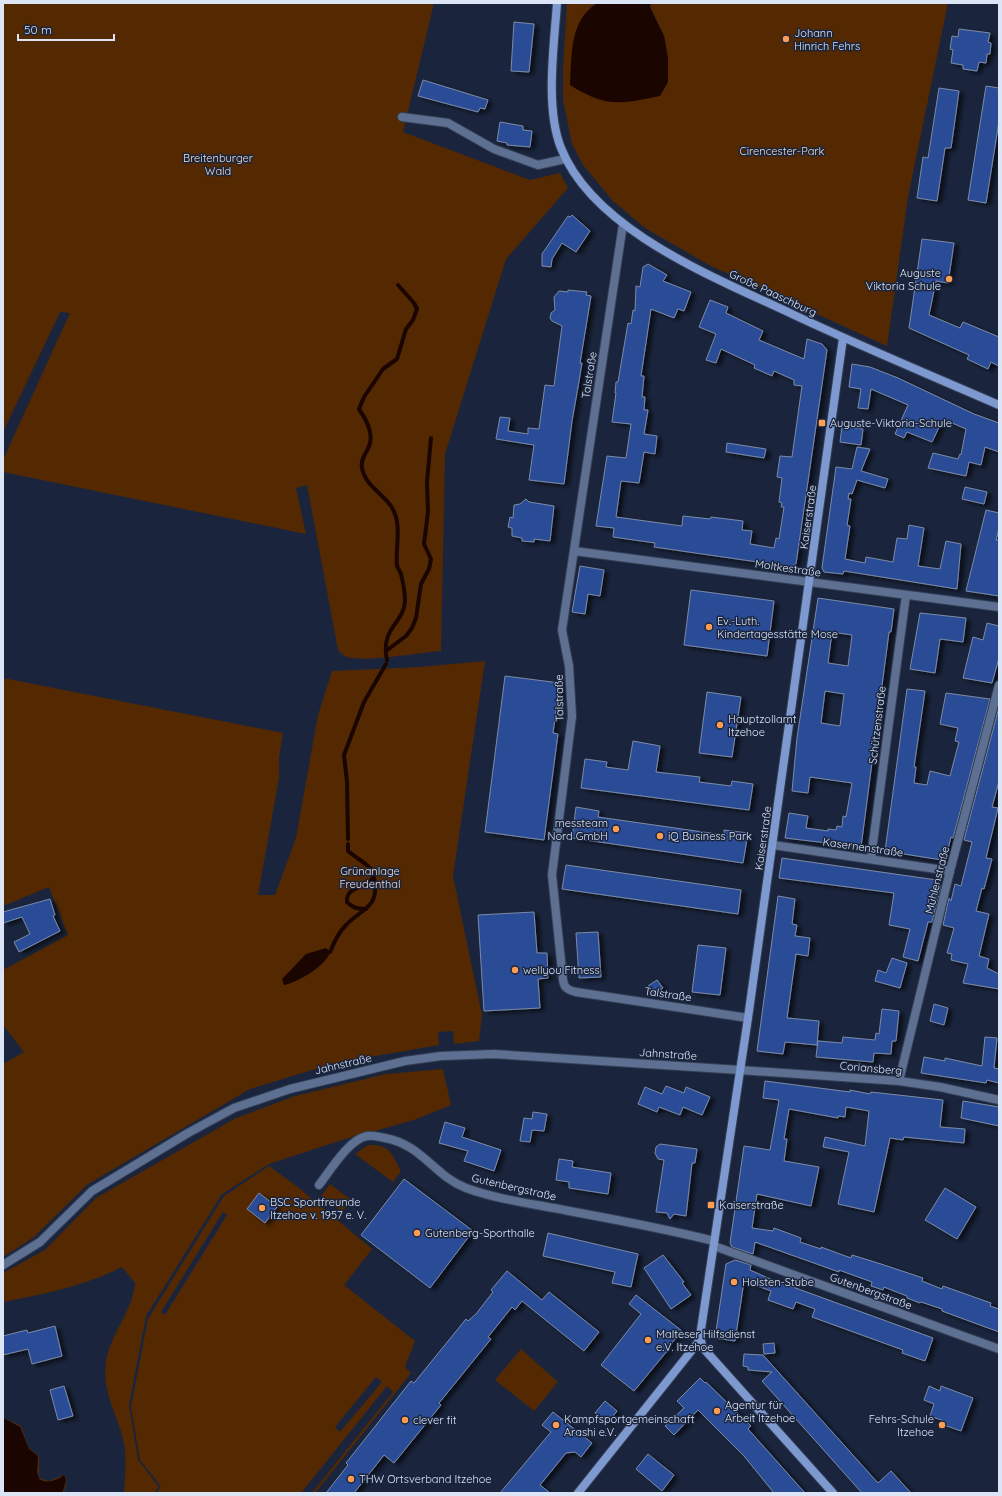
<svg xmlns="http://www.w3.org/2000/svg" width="1002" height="1496" font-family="Quicksand,sans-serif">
<defs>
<filter id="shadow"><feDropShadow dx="4.5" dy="2.5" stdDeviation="2" flood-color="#0009"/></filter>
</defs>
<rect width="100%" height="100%" fill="#1a253d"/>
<g fill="#542901" fill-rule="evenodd">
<path d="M3,3h431l-31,129 127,48 30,-7 8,15 -62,71 -61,195 -4,197c-18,1 -84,13 -96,5 -2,-1 -5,-4 -7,-6l-31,-165 -11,3 10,46 -303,-62v-12l67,-147 -10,-1 -57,120z"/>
<path d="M567,3h31l-9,5 79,50 -4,-22 -14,-29 1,-4h297l-40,194 -21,149 -178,-81 -64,-37 -32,-27 -30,-36 -11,-21 -9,-44v-31z"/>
<path d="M485,661l-32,215 29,139 -3,26 -25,3 -1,-13 -15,1 1,13 -104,18 -85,26 -162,95 -54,53 -31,20v-193l21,-12 -21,-27v-55l65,-35 -19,-48 -46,19v-228l280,55 -4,25v20l-21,117h17l21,-57 22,-123 14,-44 88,-4z"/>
<path d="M443,1069l8,36 -37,15 -72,20 -73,24 -47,30 -76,122 -17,89 9,55 21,27 -5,6h-30c1,-14 2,-29 1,-43 -3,-30 -24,-54 -19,-88 4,-28 27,-51 29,-79l-13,-16c-37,19 -78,27 -119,35v-29l42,-23 51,-52 140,-80 59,-22 91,-22z"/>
<path d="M368,1145c22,-1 24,9 33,26l-8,11 -38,-28z"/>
<path d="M269,1166l30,22 73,61 -28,36 71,56 -10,26 6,6 -96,120h-3l81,-101 -6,-6 -86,107h-144l4,-7 -21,-26 -9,-53 17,-88 76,-123zM223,1212l4,3 -62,100 -4,-3zM376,1377l6,5 -42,50 -5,-5z"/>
<path d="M330,1184l21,16 -9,12 -21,-16z"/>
<path d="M521,1349l37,33 -24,29 -39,-31z"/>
<path d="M3,1417l18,9 8,22 10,8v22l10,3 15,-6 3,5 -3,12 -4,1 3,-2 3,-11 -7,-1 -14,3 -6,-3 -2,-7 1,-16 -9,-7 -9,-22z"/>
</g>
<g fill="#1b0500">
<path d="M598,3h53l-1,4 14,29 4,22v24l-8,14c-39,8 -54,12 -90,-11 2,-29 -1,-66 28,-82z"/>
<path d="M326,948l4,4c-3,13 -33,31 -46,33l-2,-6 24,-25z"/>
<path d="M3,1418l17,9 9,22 9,7 -1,16 2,7c9,5 17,2 25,-4l2,5 -3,11 -3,2h-57z"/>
</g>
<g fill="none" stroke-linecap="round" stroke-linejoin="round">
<g stroke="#1b0500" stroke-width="4">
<path d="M386,651l20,-15 6,-8 4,-10 5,-34 8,-15 2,-10 -7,-15 4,-32 -1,-30 4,-44"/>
<path d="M387,660c-7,-33 17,-36 18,-59 0,-9 -2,-19 -4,-27 -1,-3 -3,-5 -4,-8 -2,-20 6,-42 -6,-60 -9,-13 -26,-21 -29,-38 -2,-10 6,-16 8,-25 3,-12 -4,-24 -11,-34l5,-12 19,-28 14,-10 9,-30 7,-9 4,-11 -3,-6 -16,-18"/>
<path d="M348,839l-1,-57 -3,-27 20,-53 22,-38"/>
<path d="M366,909c-9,0 -13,-1 -19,-7 -1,-14 13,-14 23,-19l3,-6"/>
<path d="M330,952c4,-10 8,-19 16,-27 14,-15 32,-17 29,-42 -1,-6 -3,-13 -7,-17 -6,-5 -14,-10 -20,-15v-7"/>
</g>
</g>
<g fill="#2a4b96" stroke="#7b8aa7" fill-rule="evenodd" filter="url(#shadow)">
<path d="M514,22l20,2 -5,48 -18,-1z"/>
<path d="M959,29l31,4 -2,9 3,1 -1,11h-3l-1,9 -7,-1 -2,9 -14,-2v-4l-12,-2 2,-13 -3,-1 2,-13 6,1z"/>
<path d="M423,80l65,20 -3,9 -5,-1 -2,4 -60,-16z"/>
<path d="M986,86l13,2v33l-13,82 -18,-3z"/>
<path d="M939,88l20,3 -8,57h-6l-8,53 -20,-3 6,-41 5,1z"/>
<path d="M500,122l23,4v4l9,1 -2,16 -23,-2v-2l-10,-2z"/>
<path d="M572,215l18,16 -14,21 -14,-9 -10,16 -1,8 -9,-1v-12l26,-38 2,1z"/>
<path d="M922,239l32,4 -6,40 -12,-2 -7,34 31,13 3,-6 36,15v29l-8,-4 -3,7 -21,-10 2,-4 -60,-27z"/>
<path d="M648,264l19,11 -4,6 28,11 -7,19 -6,-2 -4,9 -23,-9 -10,67h3l-2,21h3l-1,13h4l-4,24 13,2 -2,18 -11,-2 -5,31 -18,-2 -5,36 66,9 1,-10 27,3 1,-2 32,4 -1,9 10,1 -2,13 24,4 2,-10 3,1 5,-32h-3l1,-4 -3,-1 3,-24 -5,-1 3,-21 12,1 10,-71 -8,-1v-5l-20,-9 -2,5 -18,-8 1,-3 -34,-16 -5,14 -10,-3 10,-26 -17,-7 11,-27 18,7 -2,6 37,18 -4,9 45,19 3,-20 15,5 5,6 -31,214 -4,3 -138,-20 1,-4 -42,-6 1,-9 -18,-2 11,-70 19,2 5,-34 -19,-2 4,-29h-1l1,-11h2l10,-59 3,1 2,-14 2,1 1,-25 4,1 3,-20z"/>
<path d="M568,290l19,2 -1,3 5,1 -11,67h2l-4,24 -6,34 -8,63 -35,-4 5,-35 -38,-6 4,-22 10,1 -2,13 20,3v-6l11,1 6,-44 9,1 8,-60 -10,-5 -2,-3 1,-5 4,-3 -1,-13 5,-6 9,1z"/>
<path d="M852,364l18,3 28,11 76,36 25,9v29l-14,-5 -4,18 -12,-3 -3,14 -38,-8 5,-15 25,6 2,-5 1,1 5,-26 -23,-10 -11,23 -25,-10 -3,6 -9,-4 13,-29 -37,-16 -3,20 -10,-1 3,-19 -12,-2z"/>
<path d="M842,426l21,3 -2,16 -21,-3z"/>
<path d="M727,443l39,6 -2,9 -38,-6z"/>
<path d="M857,447l13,2 -9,22 27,8 -3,9 -28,-8 -5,14 -3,-1 -1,6h3l-4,26 3,1 -5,33 20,4 1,-6 27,5 4,-24 10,1 2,-14 15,3 -6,38 22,3 6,-28 15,3 -4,45 -113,-18 -1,3 -19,-2 -2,-4 14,-101 16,2z"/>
<path d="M965,487l22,5 -3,12 -22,-5z"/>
<path d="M526,499l3,3 25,4 -4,35 -16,-2v3l-12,-1v-3l-10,-2v-8l-4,-1 2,-10 3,1 1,-13 6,-1z"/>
<path d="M986,510l13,3v16l-3,11h3v56l-33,-5z"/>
<path d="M580,566l24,4 -4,26 -12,-2 -3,20 -13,-2z"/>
<path d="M691,590l83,11 -7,55 -83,-11z"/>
<path d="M818,598l76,11 -3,23h-2l-28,215 -76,-9 4,-25 19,3 -2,12 22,3v-2l8,1 1,-4 5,1 1,-11 3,1 6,-34 -42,-6 -2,16 -16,-2 5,-53zM832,632l20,3 -4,31 -20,-3zM825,691l19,3 -4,32 -19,-3z"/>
<path d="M920,613l46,5 -3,24 -23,-3 -5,34 -25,-4z"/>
<path d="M987,623l12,3v32l-7,25 -29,-5 10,-41 10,3z"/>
<path d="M505,676l55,7 -7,50 5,1 -14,106 -59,-8z"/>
<path d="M907,689l18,2 -11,76h2l-2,16 13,2 3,-14 20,5 9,-34 -4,-1 3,-13 -18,-4 6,-31 44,6 -37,139 -2,-1 -5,20 -4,3 -57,-9z"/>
<path d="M707,692l34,5 -9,60 -33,-4z"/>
<path d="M999,707v74l-7,26 6,1 -12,50 6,1 -8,30 -2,-1 -6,23 13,3 -10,42 10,3 -2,9 12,6v15l-36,-6 5,-19 -17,-4 1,-6 -5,-1 7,-25 -11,-3 6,-27 2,3 4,-17 6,2 11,-44 -8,-2z"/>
<path d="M633,741l27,5 -4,26 44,5 -1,5 32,4 1,-5 21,3 -4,26 -168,-22 4,-29 22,3 -1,5 22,3z"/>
<path d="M576,807l23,4 -1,6 126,18v-5l24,3 -5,30 -171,-25z"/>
<path d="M782,858l155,22 4,6 -9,36h-4l-10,39 -15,-4 7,-28 -21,-4 5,-32 -115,-15z"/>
<path d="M566,865l175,25 -3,24 -176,-25z"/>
<path d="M778,896l17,3 -3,25 5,1 -2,11 15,2 -2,18 -12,-2 -9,64 32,3 -2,24 -32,-3 -2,12 -26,-3z"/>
<path d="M50,899l5,16 -2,1 7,15 -41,21 -5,-10 16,-8 -8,-17 -19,6v-11z"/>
<path d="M534,912l3,41h10l1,25 -10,1 2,29 -56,3 -6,-96z"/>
<path d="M598,932l3,45 -22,1 -3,-45z"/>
<path d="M698,945l28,3 -6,47 -28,-3z"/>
<path d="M892,958l15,5 -7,25 -25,-7 3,-11 8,3z"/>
<path d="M657,980l6,8 -9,7 -6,-9z"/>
<path d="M934,1004l14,4 -4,17 -14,-4z"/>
<path d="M882,1009l17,2 -3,30h-4l-1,13 -17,-1 -1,9 -57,-5 2,-16 24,2 1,-6 32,3 1,-7 3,1z"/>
<path d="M985,1037l12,1 -3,30 5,1v14l-12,-3 -1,3 -65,-10 3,-16 21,4v-3l37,8z"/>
<path d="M765,1081l85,11v-2l20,4 1,-2 72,8 -3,27 25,2 -1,14 -60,-6 -1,3 -13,-2 -16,74 -36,-8 11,-52 -26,-5 2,-10 40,9 4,-35 -23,-4 -1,10 -7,-1v2l-49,-9 -5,30h3l-3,22 35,6 -8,39 -54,-12 -5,34 21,3 1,-3 27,10 -1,4 21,7v-2l30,11 1,-3 29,9 42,14 -1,3 20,8 1,-3 48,17 -1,3 9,3v23l-57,-21v-2l-21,-7 -1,1 -13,-5v-2l-13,-5 -10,-4 -1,3 -12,-4 1,-4 -33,-12v2l-84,-30 -2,12 -21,-7 -2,-4 14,-97 26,4 9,-50 -16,-2z"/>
<path d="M666,1086l18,7 2,-6 24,10 -8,18 -19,-8 -3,8 -21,-8 -2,5 -19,-8 7,-17 17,7z"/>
<path d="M963,1101l36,6v19l-38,-8z"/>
<path d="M533,1112l14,2 -3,17 -12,-1 -2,12 -10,-1 4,-23 8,1z"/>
<path d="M445,1122l20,6 -3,9 39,13 -7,21 -30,-10 4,-10 -29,-8z"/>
<path d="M660,1144l37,5 -2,14h-3l-6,53 -12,-2 -4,5 -3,-6 -11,-1 8,-52 -6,-1 -3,-6 1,-6z"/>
<path d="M559,1159l14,2 -1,6 39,6 -3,21 -39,-6v-6l-13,-2z"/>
<path d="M404,1179l69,52 -43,57 -69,-53z"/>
<path d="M945,1188l31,19 -19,32 -32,-19z"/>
<path d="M259,1193l18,14 -12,16 -18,-14z"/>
<path d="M548,1233l90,21 -7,33 -19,-4 3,-11 -72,-16z"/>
<path d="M663,1255l21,27 -2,1 9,12 -20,14 -27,-41z"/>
<path d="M735,1260l16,5 -1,5 18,8 165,60 -8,23 -23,-8 1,-3 -91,-33 3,-8 -19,-7 -3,7 -25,-9 3,-9 -27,-10 -9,60 -20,-3 11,-74z"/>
<path d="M507,1271l35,29 7,-8 50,40 -15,19 -62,-50 -7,9 -3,-3 -24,30 3,2 -52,64 2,2 -47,58 -10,-8 -30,38h-28l22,-28 -2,-2 65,-82 3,2 52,-64 2,2 8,-7 17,-22 -2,-2z"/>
<path d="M636,1295l46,36 -15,18 1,1 -34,41 -33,-26 40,-51 -12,-10z"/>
<path d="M55,1326l7,30 -30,8 -4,-15 -25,6v-19l24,-6 1,3z"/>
<path d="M774,1343l1,10 -11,1 -1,-10z"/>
<path d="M744,1354l19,1 115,128 13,-12 20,22h-49l-100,-112 10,-9 -24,-2v-3l-5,-1z"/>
<path d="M700,1378l5,5 1,-1 45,44 -3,3 57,64h-31l-30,-37 -46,-46 -24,25 -9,-9 19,-18 -7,-7z"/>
<path d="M64,1386l9,30 -15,4 -8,-30z"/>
<path d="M929,1386l11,5 1,-5 32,12 -12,33 -17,-6v-4l-14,-5 4,-12 -10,-4z"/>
<path d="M605,1401l12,10 -9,12 -13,-10z"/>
<path d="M553,1412l39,31 -11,14 -6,-5 -9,1 -26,32 10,8h-50l51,-61 -9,-7z"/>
<path d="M648,1454l26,21 -12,16 -26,-22z"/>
</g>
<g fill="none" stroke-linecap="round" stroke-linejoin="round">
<g stroke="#354057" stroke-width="10">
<g id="street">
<path d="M402,117l46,6 46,26 44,16 27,-6"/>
<path d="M623,224l-61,406 7,36 3,50 -20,159 11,105c1,8 5,10 13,12l172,26"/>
<path d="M574,551l425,56"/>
<path d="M773,845l177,26"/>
<path d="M871,858l35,-263"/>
<path d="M899,1081l51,-210 49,-186"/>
<path d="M319,1185c11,-14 30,-46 48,-49 5,-1 12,1 18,2 38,7 49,38 81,50 33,12 69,16 103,23 49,9 97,18 145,30"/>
<path d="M714,1246l285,103"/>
<path d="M3,1265l37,-23 52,-51 96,-58 46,-25 56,-19 115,-28 36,-5 53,-2 246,16 159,11 41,6 59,13"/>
</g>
</g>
<g stroke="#354057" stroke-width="10">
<g id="secondary">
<path d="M557,3c-3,43 -12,105 4,145 33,83 155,130 231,166 68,32 138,61 207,91"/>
<path d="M578,1493l122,-153"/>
<path d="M833,1493l-128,-143 -3,-5 -2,-9 48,-318 95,-680"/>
</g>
</g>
<use href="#street" stroke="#5e7092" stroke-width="8"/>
<use href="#secondary" stroke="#7e99d0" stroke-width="8"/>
</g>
<g fill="#fc9d53" stroke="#1a253d" stroke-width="1.5">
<circle cx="786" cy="39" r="4"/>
<circle cx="949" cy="279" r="4"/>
<rect x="818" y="419" width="8" height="8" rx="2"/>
<circle cx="709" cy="627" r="4"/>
<circle cx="720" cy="725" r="4"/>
<circle cx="616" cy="829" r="4"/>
<circle cx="660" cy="836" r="4"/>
<circle cx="515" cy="970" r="4"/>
<rect x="707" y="1201" width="8" height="8" rx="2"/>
<circle cx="262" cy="1208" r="4"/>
<circle cx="417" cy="1233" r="4"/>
<circle cx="734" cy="1282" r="4"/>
<circle cx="648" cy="1340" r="4"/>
<circle cx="717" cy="1411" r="4"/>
<circle cx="405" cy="1420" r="4"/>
<circle cx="556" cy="1425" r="4"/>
<circle cx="942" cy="1425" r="4"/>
<circle cx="351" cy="1479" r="4"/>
</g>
<g text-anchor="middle" stroke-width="3" stroke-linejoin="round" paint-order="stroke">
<g font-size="11" fill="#dce5f5" stroke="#1a253d" text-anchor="start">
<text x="794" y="37">Johann<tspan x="794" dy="13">Hinrich Fehrs</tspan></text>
<text x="941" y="277" text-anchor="end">Auguste<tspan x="941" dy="13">Viktoria Schule</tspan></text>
<text x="830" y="427">Auguste-Viktoria-Schule</text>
<text x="717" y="625">Ev.-Luth.<tspan x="717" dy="13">Kindertagesstätte Mose</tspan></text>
<text x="728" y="723">Hauptzollamt<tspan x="728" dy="13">Itzehoe</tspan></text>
<text x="608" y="827" text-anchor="end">messteam<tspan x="608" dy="13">Nord GmbH</tspan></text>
<text x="668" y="840">iQ Business Park</text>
<text x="523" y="974">wellyou Fitness</text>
<text x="270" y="1206">BSC Sportfreunde<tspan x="270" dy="13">Itzehoe v. 1957 e. V.</tspan></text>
<text x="719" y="1209">Kaiserstraße</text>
<text x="425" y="1237">Gutenberg-Sporthalle</text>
<text x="742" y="1286">Holsten-Stube</text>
<text x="656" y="1338">Malteser Hilfsdienst<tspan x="656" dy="13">e.V. Itzehoe</tspan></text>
<text x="725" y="1409">Agentur für<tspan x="725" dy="13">Arbeit Itzehoe</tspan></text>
<text x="564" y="1423">Kampfsportgemeinschaft<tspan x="564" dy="13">Arashi e.V.</tspan></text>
<text x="934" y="1423" text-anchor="end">Fehrs-Schule<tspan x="934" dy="13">Itzehoe</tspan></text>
<text x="413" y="1424">clever fit</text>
<text x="359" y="1483">THW Ortsverband Itzehoe</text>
</g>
<g font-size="11" fill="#f2dccd" stroke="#1a253d">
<text x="782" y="155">Cirencester-Park</text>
<text x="218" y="162">Breitenburger<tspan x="218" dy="13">Wald</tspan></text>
<text x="370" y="875">Grünanlage<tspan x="370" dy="13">Freudenthal</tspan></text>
</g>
<g font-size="11" fill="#dce5f5" stroke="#1a253d">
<text transform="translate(773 293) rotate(25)" y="4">Große Paaschburg</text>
<text transform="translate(589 375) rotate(-81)" y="4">Talstraße</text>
<text transform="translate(808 517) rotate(-82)" y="4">Kaiserstraße</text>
<text transform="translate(788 568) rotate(8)" y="4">Moltkestraße</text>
<text transform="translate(559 698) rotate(-91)" y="4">Talstraße</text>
<text transform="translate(877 725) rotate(-83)" y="4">Schützenstraße</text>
<text transform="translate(763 838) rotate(-82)" y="4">Kaiserstraße</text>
<text transform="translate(863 847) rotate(8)" y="4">Kasernenstraße</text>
<text transform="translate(937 880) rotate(-76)" y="4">Mühlenstraße</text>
<text transform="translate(668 994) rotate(8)" y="4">Talstraße</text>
<text transform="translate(668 1054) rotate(4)" y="4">Jahnstraße</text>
<text transform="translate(343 1064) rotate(-13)" y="4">Jahnstraße</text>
<text transform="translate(871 1068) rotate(5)" y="4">Coriansberg</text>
<text transform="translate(514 1187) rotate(13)" y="4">Gutenbergstraße</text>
<text transform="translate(871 1291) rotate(20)" y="4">Gutenbergstraße</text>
</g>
</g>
<rect width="1002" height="1496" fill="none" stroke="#dce5f5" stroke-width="8"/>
<path d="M18 34v6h96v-6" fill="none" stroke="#dce5f5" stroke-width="2"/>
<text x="24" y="34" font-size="12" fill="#dce5f5" stroke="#1a253d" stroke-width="3" paint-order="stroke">50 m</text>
</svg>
